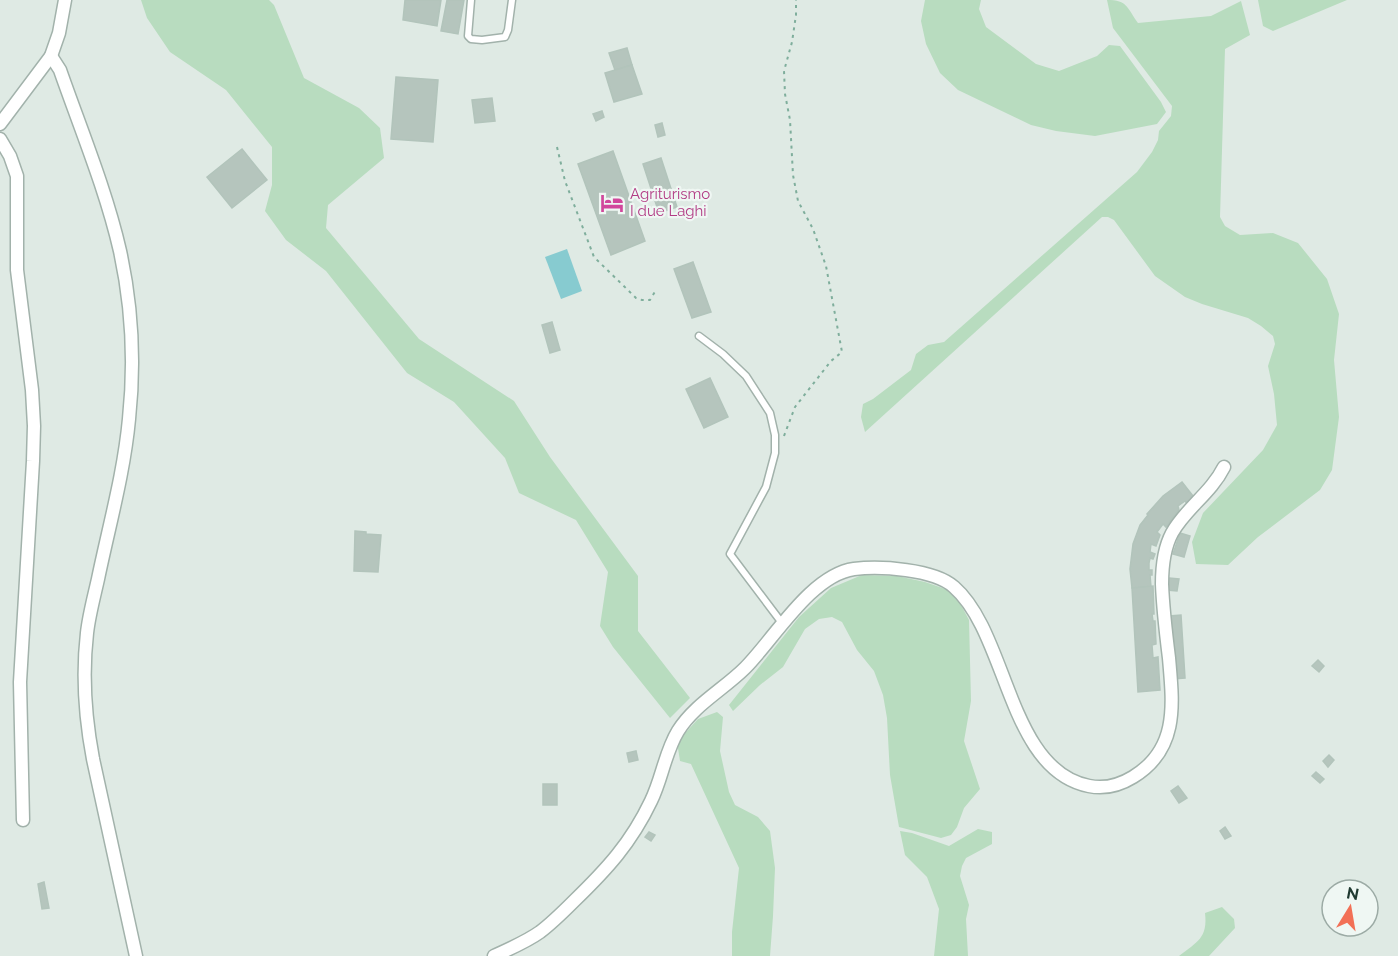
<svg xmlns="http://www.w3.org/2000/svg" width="1398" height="956" font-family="Raleway,sans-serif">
<rect width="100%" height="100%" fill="#dfeae4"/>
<g fill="#b8dcbf">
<path d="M141,0h128l5,5 30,73 55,30 21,20 4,30 -56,47 -2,23 93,111 95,62 36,56 88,119v55l52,67 -20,20 -57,-71 -13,-21 8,-54 -32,-52 -57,-27 -14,-35 -51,-56 -47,-29 -81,-102 -40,-31 -21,-29 7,-26v-38l-46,-57 -56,-38 -23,-34z"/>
<path d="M925,0h56l-2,9 7,18 50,37 23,7 38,-15 12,-11 11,1 41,56 5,10 -9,12 -62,12 -39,-5 -25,-6 -73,-35 -18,-17 -14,-29 -5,-23z"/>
<path d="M1107,0c21,0 20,8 31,23l73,-7 30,-15 9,34 -25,14 -5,168 5,9 15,9 33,-2 25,10 29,36 12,35 -5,46 5,57 -7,53 -12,20 -62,47 -30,28 -32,-1 -4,-22 11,-29 60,-63 14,-25 -3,-31 -6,-28 7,-22 -2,-8 -12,-10 -13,-8 -46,-14 -17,-7 -30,-21 -41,-56 -6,-3h-6l-237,215 -4,-15 2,-13 10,-5 38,-29 5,-16 12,-9 16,-3 193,-170 15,-20 6,-12 1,-9 12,-15 1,-10 -59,-78z"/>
<path d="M1258,0h89l-74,31 -10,-5z"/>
<path d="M862,575l35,1 28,6 29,10 15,28 2,81 -7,40 16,48 -16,19 -7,19 -6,8 -10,3 -42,-11 -9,-52 -3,-57 -4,-23 -9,-24 -17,-21 -15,-28 -10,-5 -13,2 -14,10 -22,38 -23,18 -27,26 -4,-6 70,-88 32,-29z"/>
<path d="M717,712l6,5 -3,34 9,41 6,13 23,12 12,14 5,37 -2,48 -3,40h-38v-24l7,-64 -48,-104 -11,-3 -3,-19 21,-23z"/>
<path d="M978,829l14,3v12l-26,14 -4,8 -2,10 9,29 -3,14 2,37h-34l5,-47 -12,-32 -22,-22 -5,-24 12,2 37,13z"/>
<path d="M1222,907l12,12 1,9 -26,28h-30c18,-14 29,-18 26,-43z"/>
</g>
<path fill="#87cbd0" d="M567,249l15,42 -21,8 -16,-42z"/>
<g fill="#b5c5bd" stroke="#b2c4bb" stroke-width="1.5">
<path d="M405,0h36l-4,26 -34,-6z"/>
<path d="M447,0h17l-6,34 -17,-3z"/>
<path d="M627,48l5,17 -17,5 -6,-17z"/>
<path d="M632,65l10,29 -28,8 -9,-29z"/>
<path d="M396,77l42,3 -5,62 -42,-3z"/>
<path d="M492,98l3,23 -20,2 -3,-23z"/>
<path d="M602,111l2,6 -8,4 -3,-7z"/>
<path d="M662,123l3,12 -7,2 -3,-12z"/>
<path d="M242,149l25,31 -35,28 -25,-31z"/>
<path d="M613,151l32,90 -34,14 -33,-91z"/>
<path d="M661,158l16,49 -18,6 -16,-49z"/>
<path d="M693,262l18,50 -19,6 -18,-49z"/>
<path d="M552,322l8,28 -10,3 -8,-28z"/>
<path d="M710,378l18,39 -24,11 -18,-39z"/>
<path d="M1182,482l11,14 -2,1 3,4 -5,5 -4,-5 -7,5 1,4 -13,17 -3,-3 -6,8 3,3 -4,11 -5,-2 -1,8 5,2 -2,5 -3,-1 -1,5v7h3v5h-2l1,12 -19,1 -2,-19 3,-25 7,-19 8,-10 -1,-1 16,-18z"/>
<path d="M355,531l11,1v2l15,1 -3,37 -24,-1z"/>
<path d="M1180,533l10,3 -6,21 -11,-3z"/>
<path d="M1169,578l10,1 -2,12 -10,-1z"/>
<path d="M1153,586l1,28h-2l1,7h2l1,23 -4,1 1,13 5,-1 2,33 -22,2 -6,-104z"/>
<path d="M1181,615l4,63 -12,1 -4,-63z"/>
<path d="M1318,660l6,6 -5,6 -7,-6z"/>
<path d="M636,751l2,9 -9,2 -2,-9z"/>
<path d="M1329,755l5,5 -6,7 -5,-6z"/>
<path d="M1316,772l8,7 -4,4 -8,-7z"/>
<rect x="543" y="784" width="14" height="21"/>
<path d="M1178,786l9,12 -8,5 -8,-12z"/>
<path d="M1225,827l6,9 -6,3 -5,-8z"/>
<path d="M649,832l6,3 -4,6 -6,-4z"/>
<path d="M44,882l5,26 -7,1 -4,-25z"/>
</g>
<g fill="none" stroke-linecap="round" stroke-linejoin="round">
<g stroke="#a2b2ab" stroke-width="9">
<g id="lane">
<path d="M471,0l-3,36 3,3 11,1 23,-3 3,-7 4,-30"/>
<path d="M699,336l24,18 23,22 24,37 5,22v18l-9,34 -36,67 52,69"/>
</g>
</g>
<g stroke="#a2b2ab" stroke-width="15">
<g id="street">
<path d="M51,56l9,14c21,60 46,120 60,181 12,55 15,112 9,168 -5,54 -20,107 -31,160 -4,18 -9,36 -11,54 -5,43 -2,84 6,126l43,197"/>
<path d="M0,124l51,-68 8,-23 6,-33"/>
<path d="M0,139l10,17 7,20v94l15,120 2,36 -1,35 -13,221 3,138"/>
<path d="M494,956c15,-7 32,-14 46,-24 12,-9 23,-20 34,-31 33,-32 57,-58 77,-100 11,-22 14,-49 27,-70 16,-26 46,-42 67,-63 29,-29 66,-93 109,-99 26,-3 80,0 100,18 54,47 54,183 135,199 15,3 31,-1 44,-9 46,-28 40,-73 36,-119 -3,-24 -6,-49 -7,-74 0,-17 2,-36 10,-51 13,-24 39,-40 52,-66"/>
</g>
</g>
<g stroke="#7fae9c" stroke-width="2" stroke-dasharray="3 4.5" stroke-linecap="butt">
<path d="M557,147l8,34 29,76 42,41 6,2h8l6,-10"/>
<path d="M784,436l11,-29 36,-46 11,-9 -16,-86 -13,-37 -15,-28 -5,-26 -3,-55 -5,-26 -1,-23 8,-29 4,-27v-15"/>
</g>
<use href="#lane" stroke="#fff" stroke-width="6"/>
<use href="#street" stroke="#fff" stroke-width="12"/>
</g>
<defs>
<g id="hotel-bare" transform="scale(1.8)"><path d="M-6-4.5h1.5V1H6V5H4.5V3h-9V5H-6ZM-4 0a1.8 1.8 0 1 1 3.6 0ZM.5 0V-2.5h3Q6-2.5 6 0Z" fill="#d1479c" stroke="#eff7f3" stroke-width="2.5" paint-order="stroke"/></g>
</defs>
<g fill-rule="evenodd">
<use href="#hotel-bare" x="612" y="203"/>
</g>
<g text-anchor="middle" stroke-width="4.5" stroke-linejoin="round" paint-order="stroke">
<g font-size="15" fill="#b23c85" stroke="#eff7f3" text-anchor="start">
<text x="630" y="199">Agriturismo<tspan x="630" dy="17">I due Laghi</tspan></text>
</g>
</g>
<g transform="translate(1350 908) rotate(11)"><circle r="28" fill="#eff7f3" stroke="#9caba5" stroke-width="1.5"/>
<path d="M0-4.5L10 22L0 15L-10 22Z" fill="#f27056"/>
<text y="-9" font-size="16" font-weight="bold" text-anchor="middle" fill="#203a31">N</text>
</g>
</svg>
